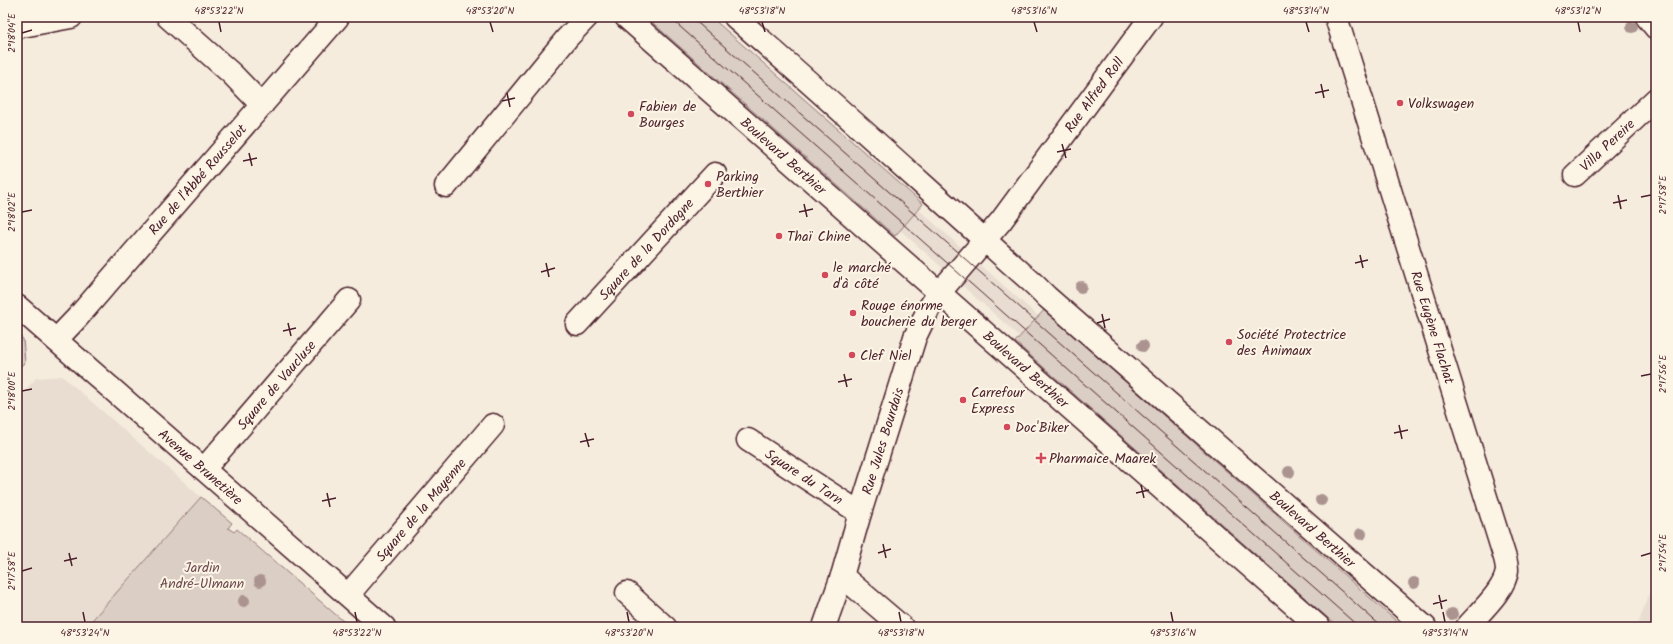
<svg xmlns="http://www.w3.org/2000/svg" width="1673" height="644" font-family="Kalam,sans-serif">
<rect width="100%" height="100%" fill="#f5ecde"/>
<filter id="ink" filterUnits="userSpaceOnUse"><feTurbulence type="fractalNoise" baseFrequency=".025" numOctaves="2"/><feDisplacementMap in="SourceGraphic" scale="8" xChannelSelector="R" yChannelSelector="G"/><feConvolveMatrix kernelMatrix="1 2 1 2 8 2 1 2 1" color-interpolation-filters="sRGB"/></filter>
<g filter="url(#ink)">
<g fill="#e8ddd0">
<path d="M918,209l120,107 -18,21 -120,-107z"/>
<path d="M62,376l139,121 -115,130h-63l-6,-4v-223l19,-22z"/>
<path d="M1656,576v51h-19z"/>
</g>
<g fill="#dbcec4" stroke="#927678">
<path d="M646,17h65l212,187 -28,32z"/>
<path d="M1044,310l359,317h-65l-323,-285z"/>
<path d="M17,334l6,5 2,23 -8,8z"/>
<path d="M201,497l31,26 -4,5 6,4 3,-3 113,98h-264z"/>
</g>
<g fill="none" stroke-linecap="round" stroke-linejoin="round">
<g stroke="#4a1f2b" stroke-width="25">
<g id="minor">
<path d="M168,17l64,57 30,31"/>
<path id="s1" d="M1336,17l169,541c1,4 2,8 2,12 -1,19 -28,43 -40,57"/>
<path d="M17,27l54,-10"/>
<path id="s2" d="M1575,175l81,-76"/>
<path d="M446,186l121,-148 20,-21"/>
<path id="s3" d="M17,306l367,321"/>
<path id="s4" d="M577,324l138,-150"/>
<path id="s5" d="M56,340l21,-22 261,-301"/>
<path id="s6" d="M748,440l112,73"/>
<path id="s7" d="M204,469l145,-169"/>
<path d="M842,576l60,51"/>
<path d="M627,593l38,34"/>
<path id="s8" d="M348,595l145,-170"/>
<path id="s9" d="M824,627l18,-51 18,-63 55,-176 14,-29 10,-15 62,-72 150,-204"/>
</g>
</g>
<g stroke="#4a1f2b" stroke-width="25">
<g id="major">
<path id="s10" d="M626,17l693,610"/>
<path id="s11" d="M735,17c101,88 200,179 300,268l12,12 378,330"/>
<path d="M1647,17l9,11"/>
</g>
</g>
<use href="#minor" stroke="#fcf5e5" stroke-width="22"/>
<use href="#major" stroke="#fcf5e5" stroke-width="22"/>
<g stroke="#4a1f2b" stroke-width="1">
<path d="M669,17l690,610"/>
<path d="M691,17l691,610"/>
</g>
</g>
<g fill="#ab9390">
<circle cx="1632" cy="27" r="6"/>
<circle cx="1081" cy="287" r="6"/>
<circle cx="1143" cy="346" r="6"/>
<circle cx="1289" cy="472" r="6"/>
<circle cx="1321" cy="500" r="6"/>
<circle cx="1361" cy="534" r="6"/>
<circle cx="260" cy="581" r="6"/>
<circle cx="1414" cy="583" r="6"/>
<circle cx="244" cy="601" r="6"/>
<circle cx="1452" cy="614" r="6"/>
</g>
</g>
<path fill="none" stroke="#4a1f2b" stroke-width="1.5" d="M219,22l2,10M490,22l3,10M762,22l3,10M1034,22l3,10M1306,22l3,10M1578,22l2,10M22,33l10,-3M1321,84l3,14M507,93l3,14M1315,93l14,-3M502,101l13,-3M1062,144l4,14M1057,152l14,-3M249,153l3,13M243,161l14,-3M1618,195l3,14M1641,197l10,-2M1613,203l14,-3M804,204l3,13M22,212l10,-2M799,212l14,-3M1360,255l3,13M546,263l3,14M1355,263l13,-3M541,272l14,-4M1102,314l3,14M288,323l3,13M1097,323l13,-4M283,331l13,-3M844,374l3,13M1641,376l10,-2M838,382l14,-3M22,391l10,-2M1399,425l3,14M585,433l4,14M1394,433l14,-3M580,442l14,-3M1141,485l3,13M327,493l3,14M1136,493l13,-3M322,501l14,-3M883,544l3,14M69,553l3,13M878,553l13,-4M1641,556l10,-3M64,561l13,-3M22,571l10,-3M1439,595l3,14M1433,604l14,-4M83,612l2,10M355,612l2,10M627,612l2,10M899,612l2,10M1171,612l2,10M1443,612l2,10"/>
<g fill="#d1495b" stroke="#fcf5e5" stroke-width="1.5">
<circle cx="1400" cy="103" r="4"/>
<circle cx="631" cy="114" r="4"/>
<circle cx="708" cy="184" r="4"/>
<circle cx="779" cy="236" r="4"/>
<circle cx="825" cy="275" r="4"/>
<circle cx="853" cy="313" r="4"/>
<circle cx="1229" cy="342" r="4"/>
<circle cx="852" cy="355" r="4"/>
<circle cx="963" cy="400" r="4"/>
<circle cx="1007" cy="427" r="4"/>
<path d="M1039 452h4v4h4v4h-4v4h-4v-4h-4v-4h4z"/>
</g>
<g text-anchor="middle" stroke-width="4" stroke-linejoin="round" paint-order="stroke">
<g font-size="14" fill="#4a1f2b" stroke="#fcf5e5">
<text dy="5" stroke="none"><textPath href="#s9" startOffset="606">Rue Alfred Roll</textPath></text>
<text dy="5" stroke="none"><textPath href="#s2" startOffset="44">Villa Pereire</textPath></text>
<text dy="5" stroke="none"><textPath href="#s10" startOffset="210">Boulevard Berthier</textPath></text>
<text dy="5" stroke="none"><textPath href="#s5" startOffset="214">Rue de l'Abbé Rousselot</textPath></text>
<text dy="5" stroke="none"><textPath href="#s4" startOffset="102">Square de la Dordogne</textPath></text>
<text dy="5" stroke="none"><textPath href="#s1" startOffset="325">Rue Eugène Flachat</textPath></text>
<text dy="5" stroke="none"><textPath href="#s10" startOffset="533">Boulevard Berthier</textPath></text>
<text dy="5" stroke="none"><textPath href="#s7" startOffset="111">Square de Vaucluse</textPath></text>
<text dy="5" stroke="none"><textPath href="#s9" startOffset="195">Rue Jules Bourdais</textPath></text>
<text dy="5" stroke="none"><textPath href="#s3" startOffset="244">Avenue Brunetière</textPath></text>
<text dy="5" stroke="none"><textPath href="#s6" startOffset="67">Square du Tarn</textPath></text>
<text dy="5" stroke="none"><textPath href="#s8" startOffset="112">Square de la Mayenne</textPath></text>
<text dy="5" stroke="none"><textPath href="#s11" startOffset="772">Boulevard Berthier</textPath></text>
</g>
<g font-size="14" fill="#4a1f2b" stroke="#fcf5e5" text-anchor="start">
<text x="1408" y="108">Volkswagen</text>
<text x="639" y="111">Fabien de<tspan x="639" dy="16">Bourges</tspan></text>
<text x="716" y="181">Parking<tspan x="716" dy="16">Berthier</tspan></text>
<text x="787" y="241">Thaï Chine</text>
<text x="833" y="272">le marché<tspan x="833" dy="16">d'à côté</tspan></text>
<text x="861" y="310">Rouge énorme<tspan x="861" dy="16">boucherie du berger</tspan></text>
<text x="1237" y="339">Société Protectrice<tspan x="1237" dy="16">des Animaux</tspan></text>
<text x="860" y="360">Clef Niel</text>
<text x="971" y="397">Carrefour<tspan x="971" dy="16">Express</tspan></text>
<text x="1015" y="432">Doc'Biker</text>
<text x="1049" y="463">Pharmaice Maarek</text>
</g>
<g font-size="14" fill="#6e4b51" stroke="#fcf5e5">
<text x="202" y="572">Jardin<tspan x="202" dy="16">André-Ulmann</tspan></text>
</g>
</g>
<rect width="1673" height="644" fill="none" stroke="#fcf5e5" stroke-width="44"/>
<rect x="22" y="22" width="1629" height="600" fill="none" stroke="#4a1f2b" stroke-width="1.5"/>
<g font-size="10" text-anchor="middle" fill="#4a1f2b">
<text x="219" y="14">48°53'22"N</text>
<text x="490" y="14">48°53'20"N</text>
<text x="762" y="14">48°53'18"N</text>
<text x="1034" y="14">48°53'16"N</text>
<text x="1306" y="14">48°53'14"N</text>
<text x="1578" y="14">48°53'12"N</text>
<text transform="translate(11 33) rotate(-90)" y="4">2°18'04"E</text>
<text transform="translate(1662 195) rotate(-90)" y="4">2°17'58"E</text>
<text transform="translate(11 212) rotate(-90)" y="4">2°18'02"E</text>
<text transform="translate(1662 374) rotate(-90)" y="4">2°17'56"E</text>
<text transform="translate(11 391) rotate(-90)" y="4">2°18'00"E</text>
<text transform="translate(1662 553) rotate(-90)" y="4">2°17'54"E</text>
<text transform="translate(11 571) rotate(-90)" y="4">2°17'58"E</text>
<text x="85" y="636">48°53'24"N</text>
<text x="357" y="636">48°53'22"N</text>
<text x="629" y="636">48°53'20"N</text>
<text x="901" y="636">48°53'18"N</text>
<text x="1173" y="636">48°53'16"N</text>
<text x="1445" y="636">48°53'14"N</text>
</g>
</svg>
